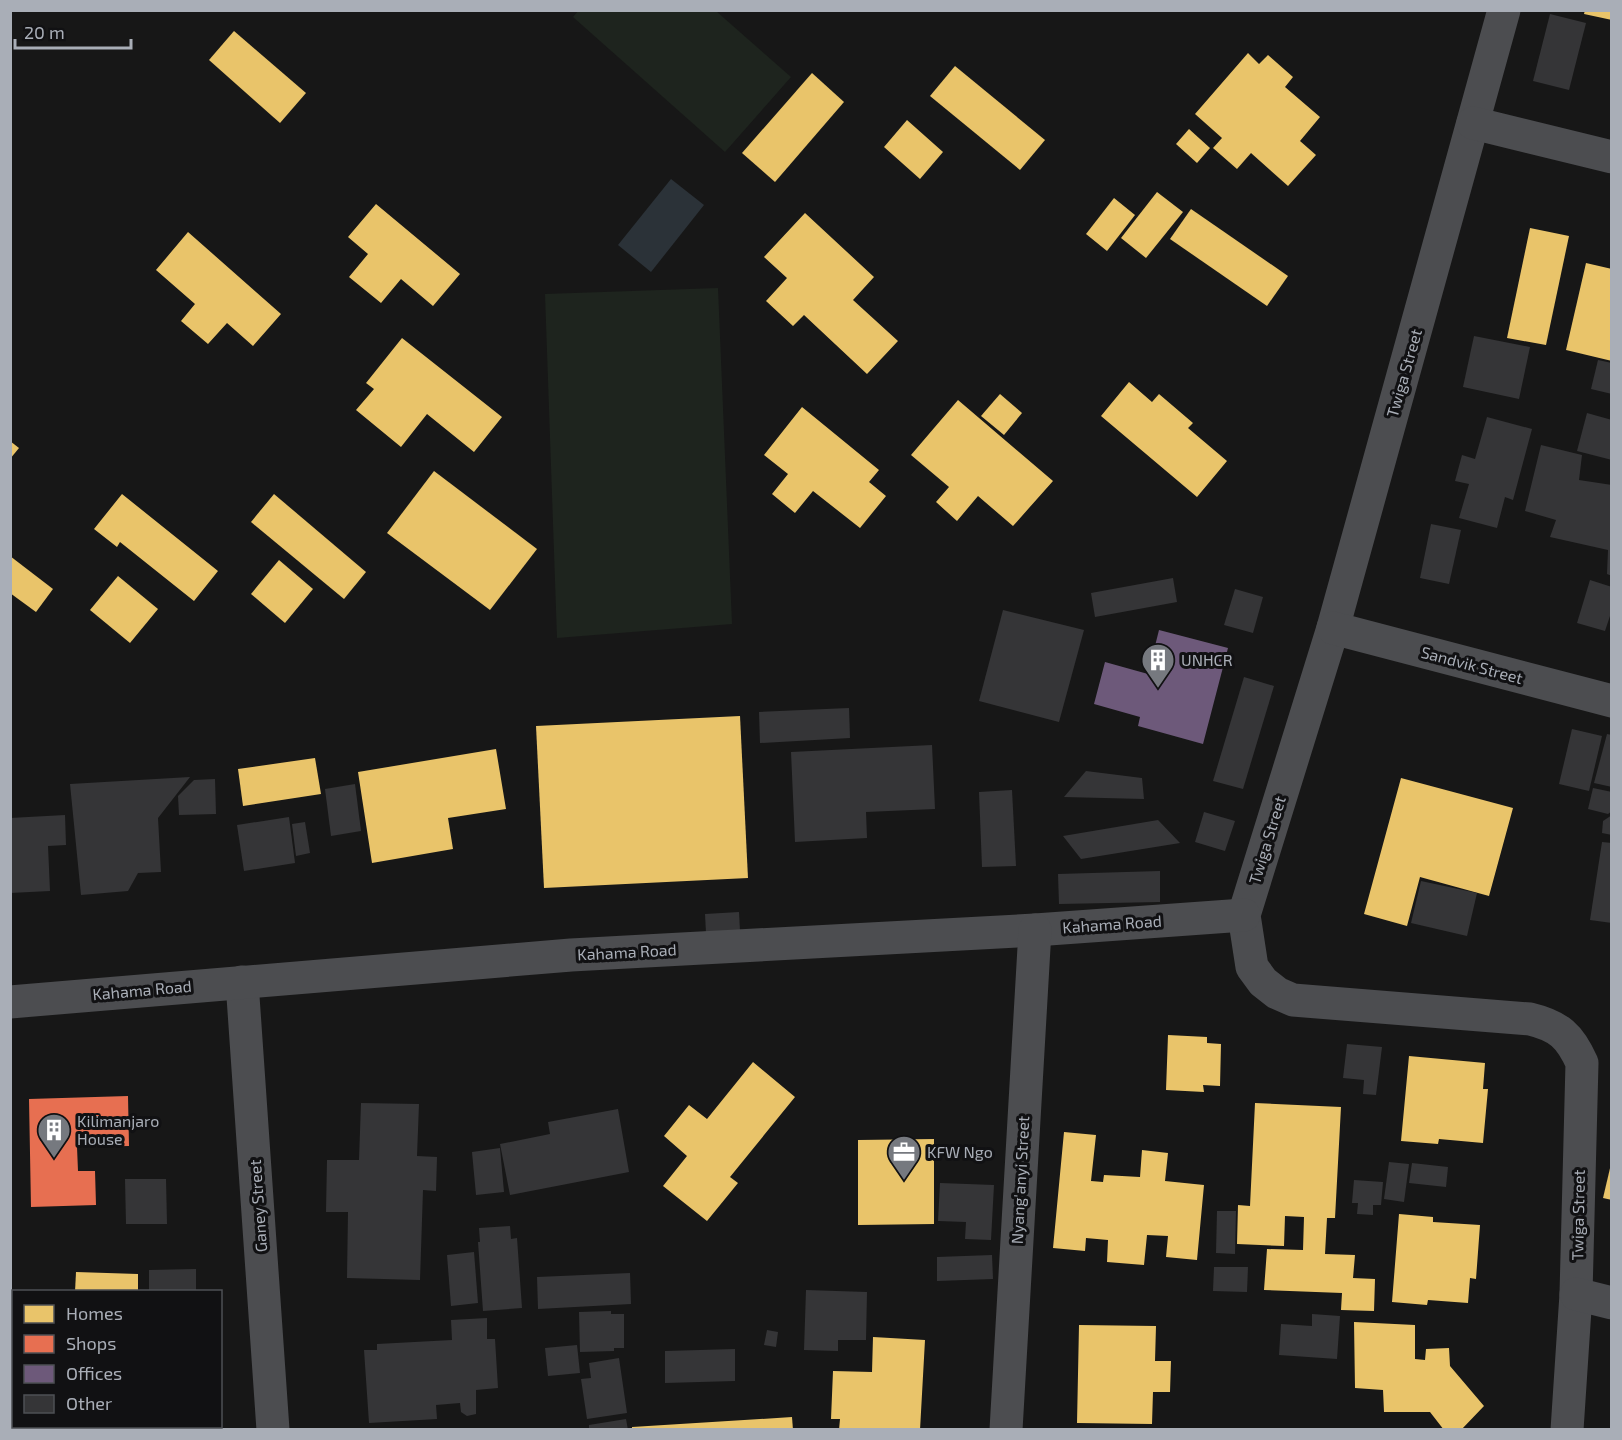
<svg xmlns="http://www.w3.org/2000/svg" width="1622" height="1440" font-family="'Exo 2',sans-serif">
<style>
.green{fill:#1e241e}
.water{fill:#2b3238}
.homes{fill:#e9c46a}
.shops{fill:#e76f51}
.offices{fill:#6d597a}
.building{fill:#353537}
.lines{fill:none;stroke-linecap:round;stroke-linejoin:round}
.minor{stroke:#4c4d50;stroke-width:33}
.labels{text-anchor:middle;stroke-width:6;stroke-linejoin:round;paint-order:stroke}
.street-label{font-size:16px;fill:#a9aeb7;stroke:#111113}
.poi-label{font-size:16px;fill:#a9aeb7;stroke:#111113;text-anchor:start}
</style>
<rect width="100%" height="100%" fill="#171717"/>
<!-- green -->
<g class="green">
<path d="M579,10L716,11L791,77L725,152L573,17Z"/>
<path d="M718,288L732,624L557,638L545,294Z"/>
</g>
<!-- water -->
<path class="water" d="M671,179L704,205L651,272L618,245Z"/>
<!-- homes -->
<g class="homes">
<path d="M1585,10H1612V20L1584,14Z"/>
<path d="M234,31L306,93L280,123L209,60Z"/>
<path d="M1248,53L1259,64L1268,55L1293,77L1285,87L1320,117L1300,141L1316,155L1288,186L1251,153L1237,169L1213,148L1222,138L1195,114Z"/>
<path d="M955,66L1045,140L1020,170L930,96Z"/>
<path d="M812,73L844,102L775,182L742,153Z"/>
<path d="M907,120L943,152L920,179L884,147Z"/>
<path d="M1189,129L1210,148L1197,163L1176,144Z"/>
<path d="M1157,192L1183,212L1146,258L1121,238Z"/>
<path d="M1114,198L1135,215L1107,251L1086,234Z"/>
<path d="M376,204L460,274L433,306L401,279L381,303L349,277L368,254L348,237Z"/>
<path d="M1191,209L1288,276L1267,306L1170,239Z"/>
<path d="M805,213L874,277L853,300L898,341L867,374L804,315L793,326L766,301L787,278L764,257Z"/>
<path d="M1530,228L1569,236L1546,345L1507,338Z"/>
<path d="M188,232L281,314L253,346L227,323L208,344L181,321L195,304L156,270Z"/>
<path d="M1586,263L1612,269V361L1566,350Z"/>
<path d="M402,338L502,417L474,452L427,414L401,447L356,410L374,389L366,383Z"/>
<path d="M1129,382L1152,402L1159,394L1193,423L1188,428L1227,461L1197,497L1101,416Z"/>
<path d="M1000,394L1022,413L1004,435L981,416Z"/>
<path d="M958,400L1053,481L1013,526L978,496L957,521L936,502L949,487L911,455Z"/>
<path d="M802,407L879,470L869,482L886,496L860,528L813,491L795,513L772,494L788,474L764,455Z"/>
<path d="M10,441L19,448L10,459Z"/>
<path d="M434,471L537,549L490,610L387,533Z"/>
<path d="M122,494L218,571L194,601L120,542L117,547L94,529Z"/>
<path d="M274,494L366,572L344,599L251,522Z"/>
<path d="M10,556L53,589L36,612L10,593Z"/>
<path d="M279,560L313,589L285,623L251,594Z"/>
<path d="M118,576L158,609L130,643L90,610Z"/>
<path d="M740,716L748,878L544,888L536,726Z"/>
<path d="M496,749L506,809L448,818L453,849L372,863L358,772Z"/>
<path d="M315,758L321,794L243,806L238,769Z"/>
<path d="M1401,778L1513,808L1489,896L1420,877L1407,926L1364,914Z"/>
<path d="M1168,1035L1207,1037V1043L1221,1044L1220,1086L1203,1085L1204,1092L1166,1090Z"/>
<path d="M1409,1056L1485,1063L1483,1089H1488L1483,1143L1439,1139L1438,1144L1401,1141Z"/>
<path d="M753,1062L795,1097L730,1177L738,1183L707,1221L663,1186L687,1156L664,1136L689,1105L707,1119Z"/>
<path d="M1255,1103L1341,1107L1335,1218H1327L1325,1254L1355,1255L1353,1278L1375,1279L1374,1311L1341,1310L1342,1293L1264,1290L1267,1249L1303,1250L1304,1217L1285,1216L1284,1246L1237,1244L1238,1205L1250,1206Z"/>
<path d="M1064,1132L1096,1135L1091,1181L1103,1182L1104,1175L1140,1177L1142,1150L1168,1153L1165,1181L1204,1185L1197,1260L1166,1257L1168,1236L1147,1235L1144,1265L1107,1262L1108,1240L1086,1238L1085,1251L1053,1248Z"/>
<path d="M934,1139V1224L858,1225V1140Z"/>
<path d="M1611,1164H1612V1200L1603,1198Z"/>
<path d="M1399,1214L1433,1217V1222L1480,1225L1476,1279L1470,1278L1468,1303L1428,1300L1427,1305L1392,1302Z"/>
<path d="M76,1272L138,1274V1292H75Z"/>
<path d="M1354,1322L1415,1325V1359L1425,1360L1426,1349L1449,1348L1450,1366L1484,1406L1461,1430H1444L1430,1412H1384L1383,1390L1355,1388Z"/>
<path d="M1079,1325L1156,1326L1155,1361H1171L1170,1392H1153L1152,1424L1077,1423Z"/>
<path d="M873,1337L925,1340L920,1430H839L840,1419H831L833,1371L872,1372Z"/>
<path d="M792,1417L793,1430H632V1427Z"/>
<path d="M80,1426H100L112,1430H79Z"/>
</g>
<!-- shops -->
<path class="shops" d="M128,1096L129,1146L77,1147L78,1171H95L96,1205L31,1207L29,1099Z"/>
<!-- offices -->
<path class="offices" d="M1159,630L1228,648L1203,744L1138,726L1140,717L1094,704L1105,662L1148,674Z"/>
<!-- building -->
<g class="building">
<path d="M1550,14L1586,23L1569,90L1533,81Z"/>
<path d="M1474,336L1530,347L1519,399L1463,387Z"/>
<path d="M1598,360L1612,363V394L1591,389Z"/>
<path d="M1587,413L1612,420V460L1577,451Z"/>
<path d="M1487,417L1532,429L1513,500L1505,497L1497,528L1459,518L1469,484L1455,481L1462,455L1475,459Z"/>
<path d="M1541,445L1582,455L1579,480L1612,485V576L1607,574L1608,550L1550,537L1556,520L1525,511Z"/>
<path d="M1431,524L1461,530L1449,584L1420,578Z"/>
<path d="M1173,578L1177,602L1095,617L1091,593Z"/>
<path d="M1590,580L1612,587V610L1605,631L1577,623Z"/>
<path d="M1235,589L1263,597L1253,633L1224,625Z"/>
<path d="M1003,610L1084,630L1059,722L979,701Z"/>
<path d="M1244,677L1274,686L1243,789L1213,781Z"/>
<path d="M849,708L850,738L760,743L759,712Z"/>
<path d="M1572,729L1602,736L1589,791L1559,784Z"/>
<path d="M1607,734L1612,735V787L1594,783Z"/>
<path d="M932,745L935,809L866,812L867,838L795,842L791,752Z"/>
<path d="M1086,771L1142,778L1144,799L1064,797Z"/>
<path d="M190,777L158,818L161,872L138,873L128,891L81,895L70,784Z"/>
<path d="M215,779L216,814L179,815L178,796L194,780Z"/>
<path d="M355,784L361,831L331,836L325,789Z"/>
<path d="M1593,788L1612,792V811L1608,814L1588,809Z"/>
<path d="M1012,790L1016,866L982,867L979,792Z"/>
<path d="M1204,812L1235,821L1225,851L1195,842Z"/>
<path d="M65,815L66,845L48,846L50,891L10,893V818Z"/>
<path d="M1612,815V835L1602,833L1603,821Z"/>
<path d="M289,817L295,863L244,871L237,825Z"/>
<path d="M1158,820L1180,843L1081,859L1063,836Z"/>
<path d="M305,822L310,853L296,856L292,824Z"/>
<path d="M1602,842L1612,843V923L1590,920Z"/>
<path d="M1160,871V902L1059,904L1058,874Z"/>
<path d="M1421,881L1477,893L1467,936L1411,923Z"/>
<path d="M739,912L740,931L706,933L705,914Z"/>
<path d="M1347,1044L1382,1047L1376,1095L1363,1094L1364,1080L1343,1078Z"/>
<path d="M361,1103L419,1104L417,1156L437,1157L436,1191L423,1190L420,1280L347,1278L348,1212H326L327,1160H359Z"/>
<path d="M618,1109L629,1172L510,1195L500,1144L550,1134L548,1122Z"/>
<path d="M500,1148L504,1192L476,1195L472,1152Z"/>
<path d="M1389,1162L1409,1164L1404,1202L1384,1199Z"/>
<path d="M1412,1163L1448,1167L1446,1187L1409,1183Z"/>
<path d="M125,1179H166L167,1224H126Z"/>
<path d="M1354,1180L1383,1182L1381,1205H1373V1215L1357,1214L1358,1203H1352Z"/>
<path d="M940,1183L994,1185L991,1240L965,1239L966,1222L938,1221Z"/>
<path d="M1217,1211H1236L1235,1254L1216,1253Z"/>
<path d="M510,1226L511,1239L517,1238L522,1308L483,1311L478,1242H480L479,1228Z"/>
<path d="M474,1252L478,1303L451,1306L447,1255Z"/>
<path d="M992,1255L993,1279L937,1281V1257Z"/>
<path d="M1214,1267H1248L1247,1292L1213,1291Z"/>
<path d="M196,1269V1292H149V1270Z"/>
<path d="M630,1273L631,1304L538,1309L537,1277Z"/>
<path d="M806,1290L867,1292L866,1340H838V1351L804,1350Z"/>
<path d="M611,1311V1314H624V1348H614V1351L580,1352L579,1312Z"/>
<path d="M1312,1314L1340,1316L1337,1359L1279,1355L1281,1324L1312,1326Z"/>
<path d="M487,1318V1339H495L498,1388L476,1390V1414L467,1416L461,1412L460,1403L436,1405L437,1419L369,1423L364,1350H377V1344L452,1340L451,1320Z"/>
<path d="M767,1330L778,1332L776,1347L764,1345Z"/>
<path d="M577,1345L580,1373L548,1376L545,1348Z"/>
<path d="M735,1349V1381L665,1383V1351Z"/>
<path d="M619,1358L627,1413L587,1419L581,1379L591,1378L589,1363Z"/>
<path d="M626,1419L628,1430H589V1425Z"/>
<path d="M158,1426H197L198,1430H159Z"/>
</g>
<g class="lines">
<!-- minor -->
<g class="minor">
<path d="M1504,10L1333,628L1244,915L1252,967L1263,982L1277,993L1293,1000L1530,1019C1559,1026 1570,1036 1582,1063L1576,1294L1567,1430"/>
<path d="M1473,123L1612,157"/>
<path d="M1333,628L1612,701"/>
<path d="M242,982L273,1430"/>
<path d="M10,1002L571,955L1035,930L1244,915"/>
<path d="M1576,1294L1612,1303"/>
<path d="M1006,1430L1035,930"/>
</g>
</g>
<!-- icons -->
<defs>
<g id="building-pin" transform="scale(1.725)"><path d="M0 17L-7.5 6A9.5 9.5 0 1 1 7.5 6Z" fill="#76797f" stroke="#111113"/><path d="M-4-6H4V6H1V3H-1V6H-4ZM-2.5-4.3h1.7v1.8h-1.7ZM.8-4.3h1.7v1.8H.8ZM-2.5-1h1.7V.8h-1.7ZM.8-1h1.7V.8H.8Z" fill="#fff"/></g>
<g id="office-pin" transform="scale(1.725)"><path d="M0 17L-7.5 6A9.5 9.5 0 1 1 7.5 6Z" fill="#76797f" stroke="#111113"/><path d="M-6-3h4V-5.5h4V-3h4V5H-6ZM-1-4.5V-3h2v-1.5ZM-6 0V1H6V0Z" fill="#fff"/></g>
</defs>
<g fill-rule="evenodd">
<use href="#building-pin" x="1158" y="660"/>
<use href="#building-pin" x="54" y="1130"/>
<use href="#office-pin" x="904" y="1152"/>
</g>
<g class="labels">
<!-- street labels -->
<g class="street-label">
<text transform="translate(1404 373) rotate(-74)" y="6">Twiga Street</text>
<text transform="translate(1472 665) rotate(15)" y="6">Sandvik Street</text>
<text transform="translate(1267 840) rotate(-73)" y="6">Twiga Street</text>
<text transform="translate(1112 924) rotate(-4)" y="6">Kahama Road</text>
<text transform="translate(627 952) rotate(-3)" y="6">Kahama Road</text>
<text transform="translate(142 990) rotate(-5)" y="6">Kahama Road</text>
<text transform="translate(1020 1180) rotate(-87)" y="6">Nyang'anyi Street</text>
<text transform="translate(258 1206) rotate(-94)" y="6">Ganey Street</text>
<text transform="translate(1578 1215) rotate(-89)" y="6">Twiga Street</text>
</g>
<!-- poi labels -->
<g class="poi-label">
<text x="1181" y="666">UNHCR</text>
<text x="77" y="1127">Kilimanjaro<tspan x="77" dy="18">House</tspan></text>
<text x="927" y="1158">KFW Ngo</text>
</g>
</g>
<!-- border -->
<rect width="1622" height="1440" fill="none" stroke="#a9aeb7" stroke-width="24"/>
<!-- legend -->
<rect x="12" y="1290" width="210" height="138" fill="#111113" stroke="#4e5055" stroke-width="1.5"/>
<rect x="24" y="1305" width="30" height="18" fill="#e9c46a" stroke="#4e5055" stroke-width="1.5"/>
<text x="66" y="1320" font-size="18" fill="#a9aeb7">Homes</text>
<rect x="24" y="1335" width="30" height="18" fill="#e76f51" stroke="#4e5055" stroke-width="1.5"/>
<text x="66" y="1350" font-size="18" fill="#a9aeb7">Shops</text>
<rect x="24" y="1365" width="30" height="18" fill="#6d597a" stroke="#4e5055" stroke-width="1.5"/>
<text x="66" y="1380" font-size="18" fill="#a9aeb7">Offices</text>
<rect x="24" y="1395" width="30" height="18" fill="#353537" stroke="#4e5055" stroke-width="1.5"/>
<text x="66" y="1410" font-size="18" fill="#a9aeb7">Other</text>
<!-- scale -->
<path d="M15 39v9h116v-9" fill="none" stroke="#a9aeb7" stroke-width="3"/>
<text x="24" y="39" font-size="18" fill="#a9aeb7" stroke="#111113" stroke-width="4.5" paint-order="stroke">20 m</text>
</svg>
